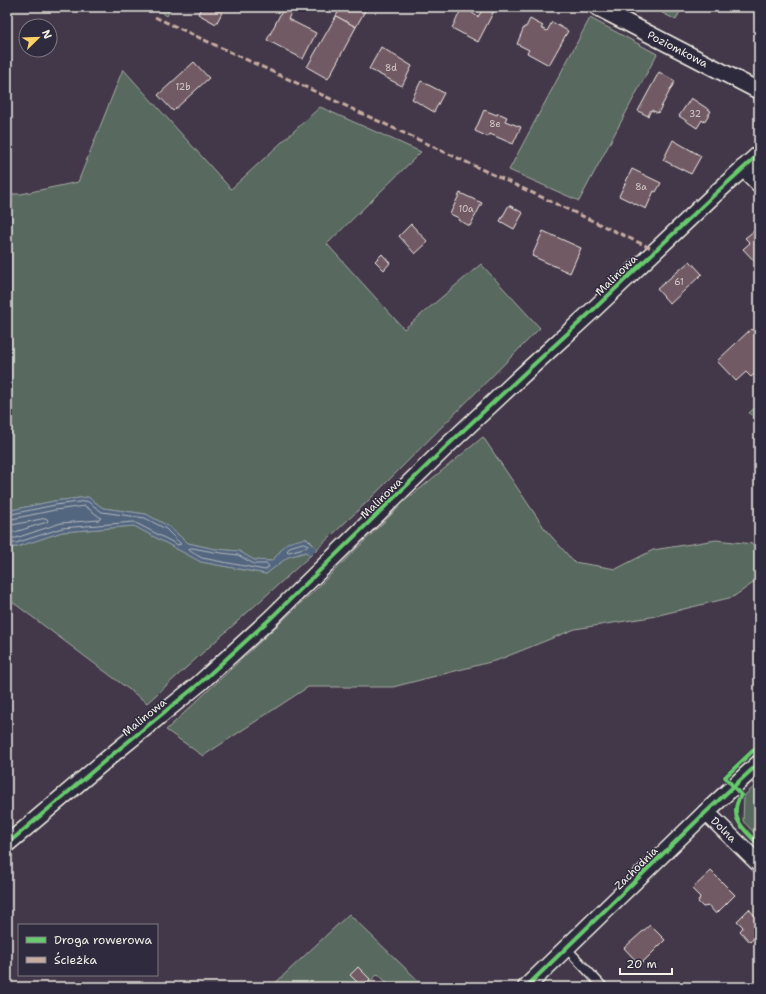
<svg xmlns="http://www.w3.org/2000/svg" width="766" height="994" font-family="'Shantell Sans',sans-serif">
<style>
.green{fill:#596961;stroke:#a6ada4}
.water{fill:#53667f;stroke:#939ea9}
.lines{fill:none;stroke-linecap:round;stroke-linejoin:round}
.shore{stroke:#b4b9be;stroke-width:1}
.building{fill:#725a65;stroke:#f4f1e8}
.lane-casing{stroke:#f4f1e8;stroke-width:11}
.street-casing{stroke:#f4f1e8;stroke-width:19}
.lane{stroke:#2f2a3d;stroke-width:8}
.street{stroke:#2f2a3d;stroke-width:16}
.quiet{stroke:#c7aca2;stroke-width:3;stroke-dasharray:6 3;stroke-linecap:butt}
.cycleway-casing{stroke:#2f2a3d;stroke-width:6}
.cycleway{stroke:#67ca6e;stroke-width:4}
.labels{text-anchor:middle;stroke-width:3;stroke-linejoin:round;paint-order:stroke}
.number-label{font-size:9px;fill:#d4cbc7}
.street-label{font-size:11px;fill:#f4f1e8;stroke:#2f2a3d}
</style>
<rect width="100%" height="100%" fill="#433849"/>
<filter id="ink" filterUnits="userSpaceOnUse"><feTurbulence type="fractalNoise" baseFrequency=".025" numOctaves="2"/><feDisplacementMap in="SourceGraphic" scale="8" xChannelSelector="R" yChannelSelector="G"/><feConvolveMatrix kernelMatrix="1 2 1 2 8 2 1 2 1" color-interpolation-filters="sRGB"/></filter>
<g filter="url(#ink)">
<!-- green -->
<g class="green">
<path d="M154,7H172L167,16Z"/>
<path d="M651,7H682L676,20Z"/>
<path d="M590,18L657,54L579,201L509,170Z"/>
<path d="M123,69L231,189L320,107L421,152L327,244L404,329L481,264L540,328L366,503L317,549L310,541L287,543L272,561L254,560L239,551L215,549L188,543L168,526L146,514L103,508L88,497L54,501L7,511V194H21L78,182Z"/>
<path d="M759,404V423L749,413Z"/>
<path d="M483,437L545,529L574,562L616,569L653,550L716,540L753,544L759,556V579L733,597L651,617L575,629L498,660L393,687H308L203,756L166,730L312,593L406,500Z"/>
<path d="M134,526L201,562L266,574L288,557L306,552L310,556L147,703L7,598V547H17L62,532Z"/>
<path d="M759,782V838L743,821L744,796Z"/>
<path d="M349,914L425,987H391L378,974L364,987H271Z"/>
</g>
<!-- water -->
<path class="water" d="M88,497L103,508L146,514L168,526L188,543L215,549L239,551L254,560L272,561L287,543L306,538L317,549L310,556L306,552L288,557L266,574L201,562L134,526L62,532L17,547H7V511L54,501Z"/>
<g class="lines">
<!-- shore -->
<g class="shore">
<path d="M7,515L55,505L87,501L102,512L145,518L166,529L181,544L178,545L134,522L62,528L16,543H7"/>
<path d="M7,520L55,510L85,506L101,518L99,520L61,523L16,538H7"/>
<path d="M7,526L46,518L48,520L47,522L15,532H7"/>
<path d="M304,543L308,545L307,547L289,552L287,551L290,547Z"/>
<path d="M192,548L214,552L238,555L254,564H267L269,567L265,570L202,558L190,551L189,549Z"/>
</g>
</g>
<!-- building -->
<g class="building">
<path d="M198,7H225L216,24L198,14L201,8Z"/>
<path d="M284,7H294L288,19L316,33L303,59L267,40Z"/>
<path d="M341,7H367L356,27L336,16Z"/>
<path d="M484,7H496L478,42L452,28L462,8L467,9L478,17Z"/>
<path d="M336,16L356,27L328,79L307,67Z"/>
<path d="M530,19L543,26L541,28L547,31L552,22L568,31L549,65L527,53L529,50L517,44L524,27H526Z"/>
<path d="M381,47L412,66L402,86L369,69Z"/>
<path d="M194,62L209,78L173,111L158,95Z"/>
<path d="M659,72L675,81L658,113L651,110L648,116L638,111Z"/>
<path d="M421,81L444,93L434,112L412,99Z"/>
<path d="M691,98L711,111L704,122L702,120L697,128L679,116Z"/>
<path d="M484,110L497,115L498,113L507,117L505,121L521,127L513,144L490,134L488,137L475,131Z"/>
<path d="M673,140L701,156L691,174L663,160Z"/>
<path d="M632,169L661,183L656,192L654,191L646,209L619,196Z"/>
<path d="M460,193L482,203L470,226L458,220L459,218L450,214Z"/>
<path d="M509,205L523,213L514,229L500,221Z"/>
<path d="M411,224L428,242L415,254L399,236Z"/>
<path d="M759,227V266L743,249L750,243L745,238Z"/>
<path d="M543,231L581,248L570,273L532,256Z"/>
<path d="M382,254L390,263L384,270L375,261Z"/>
<path d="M690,261L702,274L670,304L657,289Z"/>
<path d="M751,329L759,337V370L751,377L746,372L736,381L717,361Z"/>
<path d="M711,871L735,895L716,914L709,906L703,907L698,902L700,897L692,889Z"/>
<path d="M749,909L755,916L759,913V941L755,937L750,942L740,931L743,927L737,921Z"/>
<path d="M650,925L665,940L640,965L624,948Z"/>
<path d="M358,967L370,979L362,987L350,975Z"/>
</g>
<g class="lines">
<!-- lane casing -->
<g class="lane-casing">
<path id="lane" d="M567,949L603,987"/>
</g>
<!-- street casing -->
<g class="street-casing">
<g id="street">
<path id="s1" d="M597,7L759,91"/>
<path d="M743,168L759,184"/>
<path id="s2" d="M706,812L759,864"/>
<path d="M7,844L113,754L200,683L270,619L449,444L530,368L592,311L714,195L759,154"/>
<path d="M526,987L706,812L759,763"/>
</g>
</g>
<!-- lane -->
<use href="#lane" class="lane"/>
<!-- street -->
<use href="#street" class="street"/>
<!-- quiet -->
<path class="quiet" d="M155,17L655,250"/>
<!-- cycleway casing -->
<g class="cycleway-casing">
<g id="cycleway">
<path d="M759,745L725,777L741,795C727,818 744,829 759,845"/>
<path d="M7,844L113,754L200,683L270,619L449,444L530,368L592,311L714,195L759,154"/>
<path d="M526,987L706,812L759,763"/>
</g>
</g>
<!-- cycleway -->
<use href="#cycleway" class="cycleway"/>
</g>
</g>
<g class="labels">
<!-- number labels -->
<g class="number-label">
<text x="391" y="71">8d</text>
<text x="183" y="90">12b</text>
<text x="695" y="117">32</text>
<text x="495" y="127">8e</text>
<text x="641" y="190">8a</text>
<text x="466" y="212">10a</text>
<text x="679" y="285">61</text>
</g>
<!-- street labels -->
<g class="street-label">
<text dy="4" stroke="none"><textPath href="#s1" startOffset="91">Poziomkowa</textPath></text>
<text transform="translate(616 275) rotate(-44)" y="4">Malinowa</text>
<text transform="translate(381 498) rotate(-44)" y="4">Malinowa</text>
<text transform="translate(144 717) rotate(-39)" y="4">Malinowa</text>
<text dy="4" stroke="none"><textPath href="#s2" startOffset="25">Dolna</textPath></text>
<text transform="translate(636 868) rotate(-45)" y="4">Zachodnia</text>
</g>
</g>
<!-- margin -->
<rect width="766" height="994" fill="none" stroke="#2f2a3d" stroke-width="24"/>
<rect x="12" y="12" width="742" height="970" fill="none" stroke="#f4f1e8" stroke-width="1.5" filter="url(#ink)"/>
<!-- legend -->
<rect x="18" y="924" width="140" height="52" fill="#2f2a3d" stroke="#7e7a81"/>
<rect x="26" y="937" width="20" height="6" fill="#67ca6e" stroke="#7e7a81"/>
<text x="54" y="944" font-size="12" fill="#f4f1e8">Droga rowerowa</text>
<rect x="26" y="957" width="20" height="6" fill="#c7aca2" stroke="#7e7a81"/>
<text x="54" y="964" font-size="12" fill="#f4f1e8">Ścieżka</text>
<!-- north arrow -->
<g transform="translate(38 38) rotate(67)"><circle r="19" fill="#2f2a3d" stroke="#7e7a81"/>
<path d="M0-3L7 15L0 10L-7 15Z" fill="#ffd166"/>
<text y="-6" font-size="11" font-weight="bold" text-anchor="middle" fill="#f4f1e8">N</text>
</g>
<!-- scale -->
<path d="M620 968v6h52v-6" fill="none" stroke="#f4f1e8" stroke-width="2"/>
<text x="626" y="968" font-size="12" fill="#f4f1e8" stroke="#2f2a3d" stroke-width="3" paint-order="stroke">20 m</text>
</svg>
